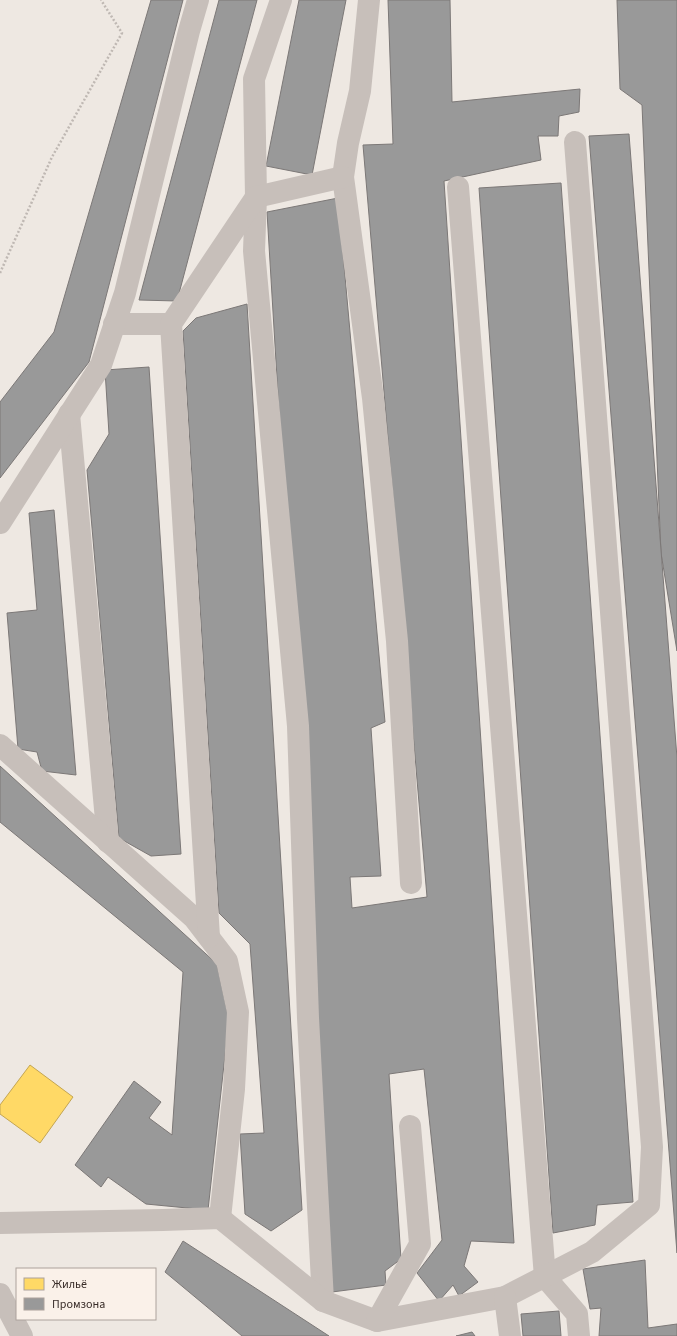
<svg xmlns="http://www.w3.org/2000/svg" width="677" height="1336" font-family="'Source Sans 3',sans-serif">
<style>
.homes{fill:#ffd966;stroke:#c3a553}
.industry{fill:#999;stroke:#7c7877}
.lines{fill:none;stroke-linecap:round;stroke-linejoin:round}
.path{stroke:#bfb8b3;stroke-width:2.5;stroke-dasharray:2 2;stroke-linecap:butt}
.minor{stroke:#c7bfba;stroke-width:22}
</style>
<rect width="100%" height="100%" fill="#eee8e2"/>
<!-- homes -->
<path class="homes" d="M30,1065L73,1097L40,1143L0,1114V1105Z"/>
<!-- industry -->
<g class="industry">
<path d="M151,0H183L89,362L0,478V402L54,332Z"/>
<path d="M219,0H257L177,301L139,300Z"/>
<path d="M299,0H346L312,175L266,166Z"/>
<path d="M388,0H450L452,102L580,89L579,112L559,116L558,136H538L541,160L444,181L514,1243L471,1241L464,1266L478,1282L459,1296L453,1285L439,1301L417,1273L442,1240L424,1069L389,1074L401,1259L385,1271L386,1285L332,1292L267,212L338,198L385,722L371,728L381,876L350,877L352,908L427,897L363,145L393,144Z"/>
<path d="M617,0H677V651L661,553L642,105L620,89Z"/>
<path d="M629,134L677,758V1253L589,136Z"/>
<path d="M561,183L633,1202L597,1205L595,1225L553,1233L479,188Z"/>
<path d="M247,304L302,1210L271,1231L245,1214L240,1134L264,1133L250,944L219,913L183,331L196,318Z"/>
<path d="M149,367L181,854L151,856L119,838L87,470L109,434L105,370Z"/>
<path d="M54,510L76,775L42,771L37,752L18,749L7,613L37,610L29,513Z"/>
<path d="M0,766L217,964L229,1019L208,1210L146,1204L108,1177L101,1187L75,1165L134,1081L161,1102L149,1118L172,1135L183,972L0,822Z"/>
<path d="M183,1241L329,1336H242L165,1272Z"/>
<path d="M645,1260L648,1328L677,1324V1336H599L601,1308L590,1309L583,1269Z"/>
<path d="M559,1311L561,1336H523L521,1314Z"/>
<path d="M472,1332L475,1336H456Z"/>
</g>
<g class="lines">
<!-- path -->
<path class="path" d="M0,273L52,157L122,33L101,0"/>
<!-- minor -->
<g class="minor">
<path d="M281,0L254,79L256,197L254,251L298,726L308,1018L323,1301"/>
<path d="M369,0L360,91L348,143L343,177L373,398L397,641L411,883"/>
<path d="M458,187L545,1277L577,1314L579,1336"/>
<path d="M114,324H171"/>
<path d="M69,414L108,842"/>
<path d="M0,523L101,365L125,293L189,31L198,0"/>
<path d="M0,745L194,918L227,961L238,1012L234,1089L220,1218"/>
<path d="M209,937L171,324L256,197L343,177"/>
<path d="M0,1223L163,1220L220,1218L323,1301L377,1321L505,1297L592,1252L649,1205L652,1147L575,142"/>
<path d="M0,1294L22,1336"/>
<path d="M505,1297L510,1336"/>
<path d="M377,1321L420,1244L410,1126"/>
</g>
</g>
<!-- legend -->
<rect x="16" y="1268" width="140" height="52" fill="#faf1e9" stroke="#aca29c"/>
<rect x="24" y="1278" width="20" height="12" fill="#ffd966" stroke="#aca29c"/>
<text x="52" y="1288" font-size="12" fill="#382c28">Жильё</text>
<rect x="24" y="1298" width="20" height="12" fill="#999999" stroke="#aca29c"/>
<text x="52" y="1308" font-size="12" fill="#382c28">Промзона</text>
</svg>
